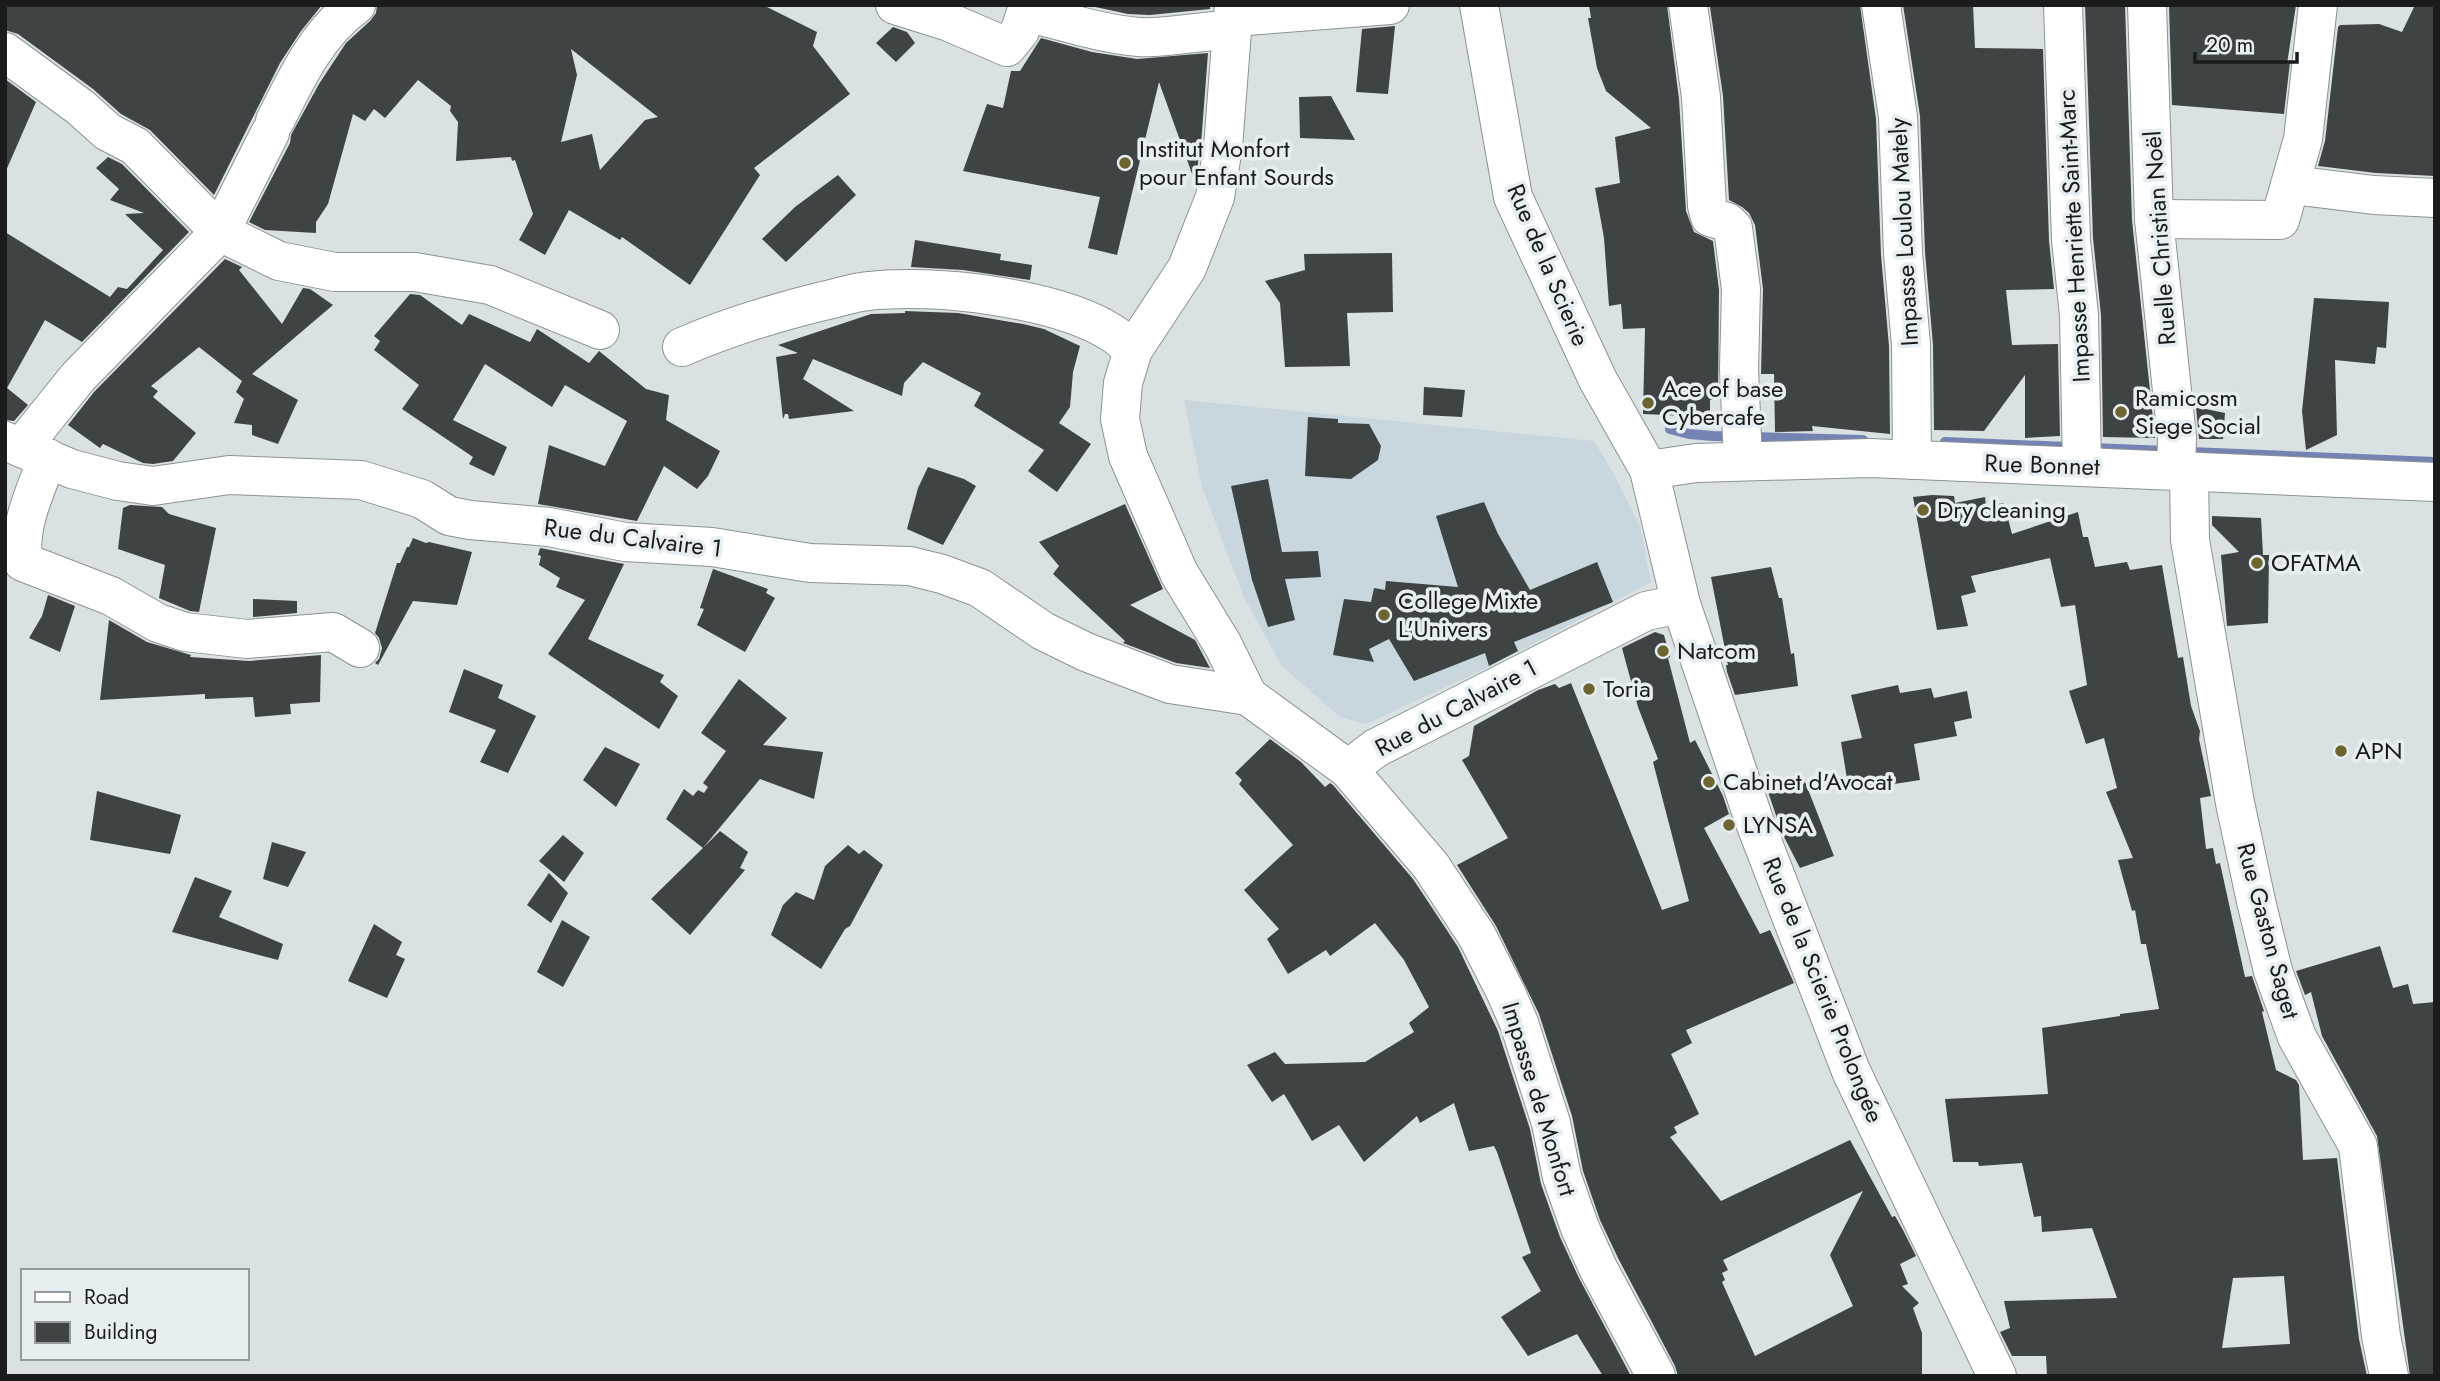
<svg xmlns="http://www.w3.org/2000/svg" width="2440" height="1381" font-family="Jost,sans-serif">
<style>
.built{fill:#c7d7dd}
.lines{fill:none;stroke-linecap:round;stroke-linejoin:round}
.stream{stroke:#7583b2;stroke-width:10}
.building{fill:#3e4444;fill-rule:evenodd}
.minor-casing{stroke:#8c9295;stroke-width:40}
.minor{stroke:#fff;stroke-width:38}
.poi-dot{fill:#6c6532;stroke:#e7eef1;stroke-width:2.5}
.labels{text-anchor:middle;stroke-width:7;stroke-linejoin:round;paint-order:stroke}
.poi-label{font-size:24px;fill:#191b1c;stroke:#e7eef1;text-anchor:start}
.street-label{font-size:24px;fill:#191b1c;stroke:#e7eef1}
</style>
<rect width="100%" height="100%" fill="#dae1e3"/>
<!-- built -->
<path class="built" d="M1184,400L1594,441L1614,474L1640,527L1651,582L1489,667L1366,724L1340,717L1281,665L1243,595L1202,487Z"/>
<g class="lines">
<!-- stream -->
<g class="stream">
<path d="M1670,429L1689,434L1713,436L1863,440"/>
<path d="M1945,442L2435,462"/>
</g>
</g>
<!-- building -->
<g class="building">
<path d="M5,5H322L301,31L280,63L214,195L150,130L121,114L93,89L18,34L5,30Z"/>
<path d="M377,5H763L817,32L813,46L850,94L754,168L760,175L690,285L622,237L620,240L569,210L545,255L519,240L533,214L515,160L512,161L511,157L456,161L458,122L450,111L451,106L418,80L385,118L374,109L365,121L353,114L328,204L316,222V233L265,230L249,222L290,143L291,135L319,84L346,43L370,21L376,13ZM571,49L658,117L645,120L600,170L592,134L561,142L577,75Z"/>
<path d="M1086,5H1210V9L1150,15L1128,14Z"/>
<path d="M1589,5H1667L1679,99L1686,211L1694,232L1713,241L1719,290L1718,400H1710V417L1643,414L1645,328L1623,329L1621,304L1609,306L1604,238L1595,188L1620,183L1615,137L1651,128L1606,91L1597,68L1588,18H1591Z"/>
<path d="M1727,5H1860L1876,119L1881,255L1889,346L1890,434L1812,426L1813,431L1775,432L1774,374H1761L1763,289L1755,225L1749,213L1742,207L1729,200L1723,96L1710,7Z"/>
<path d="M1903,5H1973L1975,48L2043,49L2049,241L2054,289L2006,290L2012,345L2058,344L2060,436L2025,438V375L1984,431L1934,430L1933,345L1925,252L1920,116Z"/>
<path d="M2085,5H2125L2132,220L2155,438L2103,437L2101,315L2093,238Z"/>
<path d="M2169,5H2296L2287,64L2290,62L2284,114L2172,105Z"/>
<path d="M2415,5H2435V176L2376,173L2318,166L2325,141L2338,27L2340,25L2379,24L2402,32Z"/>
<path d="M1395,26L1388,94L1356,92L1362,29Z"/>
<path d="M893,27L907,32L915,43L896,62L876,43Z"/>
<path d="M1041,38L1092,52L1137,59L1208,53L1201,144L1195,182L1159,82L1117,255L1088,248L1100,197L963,171L987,104L1003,108L1011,71H1020Z"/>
<path d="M5,79L36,102L5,173Z"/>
<path d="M1331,96L1355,140L1300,138L1299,97Z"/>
<path d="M108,157L122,164L189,232L82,342L45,320L7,388L28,405L14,421L5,420V232L110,297L118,287L127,289L163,250L125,214L144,213L110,200L119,189L96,168Z"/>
<path d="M838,175L856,195L786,262L762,239L795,207Z"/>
<path d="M915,240L1001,254L1000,260L1032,265L1030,280L963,270L911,267Z"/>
<path d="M1392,253L1393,312L1347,313L1350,366L1285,367L1280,303L1265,281L1305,270L1304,254Z"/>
<path d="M225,259L242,267L239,270L282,324L303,288L310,289L333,305L252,374L298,400L278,444L252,435V425L234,423L244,399L236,392L242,381L199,347L151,386L158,391L153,397L196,433L173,461L153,464L143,463L103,444L100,448L68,425L94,392Z"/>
<path d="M410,294L420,295L462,325L469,314L530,342L537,329L589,363L599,351L646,389L669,395L666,420L720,451L708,476L697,489L664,466L637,521L538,504L549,445L605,466L627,421L565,385L552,407L485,364L453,420L507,447L494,476L469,464L473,457L402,409L419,385L374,350L380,341L374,336Z"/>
<path d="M2314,298L2389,302L2386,348L2377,347L2375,364L2335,360L2337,435L2306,450L2302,411Z"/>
<path d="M905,311L958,313L1023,324L1044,329L1080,346L1073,372L1070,407L1059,423L1091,444L1057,492L1028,471L1044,450L974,406L981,393L923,362L904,383L902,396L813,359L803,379L854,411L789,419L788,414H785L783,419L776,357L798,353L778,345L871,314L905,313Z"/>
<path d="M1424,387L1465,390L1462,417L1423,415Z"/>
<path d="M2196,407L2225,413L2223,439H2199Z"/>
<path d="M1308,417L1338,419V423L1369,424L1381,446L1378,460L1351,479L1305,476Z"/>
<path d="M928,467L964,479L976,486L943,545L907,529L918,488Z"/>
<path d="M1268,479L1282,552L1318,551L1321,577L1285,579L1295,620L1268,627L1252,580L1231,486Z"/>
<path d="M1932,495L1954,496L1955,503L1985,497L1986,506L2004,503L2012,534L2078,512L2083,537H2088L2095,567L2127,562L2130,570L2162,565L2178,658L2183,657L2191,706L2200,731L2199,739L2211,796L2200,798L2206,849L2213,848L2216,864L2220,863L2245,977L2252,976L2264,1011L2262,1012L2276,1070L2296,1080L2299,1085L2303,1160L2337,1158L2359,1339L2367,1376H2047L2046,1356H2012L2000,1332L2010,1328L2004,1301L2117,1298L2092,1228L2042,1232L2041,1216L2034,1217L2022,1163L1979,1166L1978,1162H1953L1945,1099L2048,1094L2042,1028L2120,1016V1014L2159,1009L2146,944H2141L2135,910L2132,911L2118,860L2133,858L2106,792L2117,788L2104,738L2086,744L2069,691L2087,685L2075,605L2061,607L2050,558L1971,576L1976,592L1961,596L1968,626L1937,630L1913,497ZM2284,1276L2290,1344L2222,1348L2233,1278Z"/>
<path d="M1484,502L1498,534L1530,590L1597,562L1613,602L1514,642L1518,651L1489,666L1485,653L1414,681L1389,639L1369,649L1374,662L1333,655L1344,599L1371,602L1374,588L1385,590L1386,581L1458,587L1436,516Z"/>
<path d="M1125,504L1163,589L1130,605L1195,640L1210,668L1176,663L1123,643L1125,641L1053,574L1059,566L1039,542Z"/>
<path d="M130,505L162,507L169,514L216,528L199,612L190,611L159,598L165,565L118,549L123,508Z"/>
<path d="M2212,516L2261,518L2263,555H2269L2268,623L2227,626L2221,555L2239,552L2212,525Z"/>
<path d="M413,538L426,543L429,542L472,552L457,605L413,601L378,665L375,663L379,659L382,648L379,638L375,633L397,563H400L407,547H409Z"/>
<path d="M540,548L624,564L588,639L664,675L660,682L678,696L659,729L548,654L585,600L556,587L560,578L539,565L541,556L538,555Z"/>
<path d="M1771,567L1779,598H1782L1791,654L1794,653L1798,686L1735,695L1727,672L1726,665H1728L1711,577Z"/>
<path d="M713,569L768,589L766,593L775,598L745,652L697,625L704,609L700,608Z"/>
<path d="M48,595L75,606L60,652L29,638L42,616Z"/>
<path d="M253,599L297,601V613L253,617Z"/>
<path d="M109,620L147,642L191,655L190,657L249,661L321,655L320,702L290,704L291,714L255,717L253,697L205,699V694L100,700Z"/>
<path d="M1655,632L1664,635L1670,657L1668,658L1690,743L1695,740L1723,796L1729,814L1704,828L1760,934L1770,930L1794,983L1686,1030L1692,1043L1671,1054L1699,1114L1674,1127L1677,1133L1670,1137L1721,1201L1850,1140L1892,1217L1895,1216L1903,1230L1916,1256L1900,1264L1908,1284L1902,1286L1919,1303L1913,1308L1922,1333V1376H1678L1675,1366L1618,1258L1600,1220L1583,1171L1572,1116L1539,1014L1496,926L1457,865L1508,838L1462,760L1469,756L1474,726L1538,690L1555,684L1559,688L1571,683L1662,910L1689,901L1653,762L1658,759L1638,707L1622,648ZM1863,1191L1830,1255L1853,1306L1755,1356L1722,1282L1725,1280L1722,1273L1728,1270L1723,1260Z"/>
<path d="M464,669L503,685L498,698L536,716L508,773L480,762L496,730L449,712Z"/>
<path d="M739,679L787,718L763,745L823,752L814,799L760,779L703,848L720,831L748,852L740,868L745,870L690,935L651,899L703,848L666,819L684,789L693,796L698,790L704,793L708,787L703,783L726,751L701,733Z"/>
<path d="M1898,685L1900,693L1931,688L1934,698L1967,691L1972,718L1954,722L1957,736L1914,744L1920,780L1849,791L1841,742L1862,738L1851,695Z"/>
<path d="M1270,739L1301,762L1325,787L1330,783L1333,785L1413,879L1458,947L1498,1031L1530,1129L1541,1184L1560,1237L1579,1278L1631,1376H1603L1577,1334L1528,1356L1501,1317L1541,1291L1522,1257L1531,1253L1497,1152L1494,1146L1469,1151L1454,1103L1420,1123L1417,1116L1364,1162L1339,1125L1312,1141L1284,1094L1272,1102L1247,1065L1275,1052L1285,1064L1365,1062L1414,1032L1409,1023L1429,1007L1404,960L1375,923L1330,956L1326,950L1288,974L1267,939L1279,929L1244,890L1293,845L1239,784L1242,780L1235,773Z"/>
<path d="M605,747L640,764L616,807L583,780Z"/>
<path d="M1802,774L1834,856L1800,868L1782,833L1766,786Z"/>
<path d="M97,791L181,815L170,854L90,840Z"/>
<path d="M563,835L584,853L564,882L539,861Z"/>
<path d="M272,842L306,852L288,887L263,879Z"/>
<path d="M848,845L859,854L864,850L883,865L850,926L845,929L821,969L771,935L783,905L796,892L814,900L825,866Z"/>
<path d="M549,873L568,893L551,923L527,905Z"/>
<path d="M195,877L232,891L219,917L283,944L278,960L172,932Z"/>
<path d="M562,920L590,937L563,987L537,972Z"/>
<path d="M374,924L402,942L396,955L405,959L387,998L348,981Z"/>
<path d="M2380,946L2393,988L2408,984L2413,1004L2435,1002V1376H2410L2377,1136L2322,1036L2311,992L2305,995L2296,971Z"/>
</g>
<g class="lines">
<!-- minor casing -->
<g class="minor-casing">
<g id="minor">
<path d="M895,5L949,22L1007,47L1020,31L1026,12C1063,21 1101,34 1139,37C1167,39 1202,30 1232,30"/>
<path d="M1234,5L1223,147L1215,197L1187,268L1133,350L1123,383L1120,419L1128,456L1179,573L1223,645L1248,696L1348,769L1431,866L1477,936L1506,993L1519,1023L1551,1123L1562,1177L1580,1228L1598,1268L1656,1376"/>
<path d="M1479,5L1513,197L1598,380L1649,470L1681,604L1755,823L1851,1071L1997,1376"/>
<path d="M1688,5L1701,97L1707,206L1710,217L1727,222L1733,228L1741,289L1739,369L1743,461"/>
<path d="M1881,5L1898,117L1903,253L1911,345L1912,460"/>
<path d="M2063,5L2071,240L2079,315L2082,466"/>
<path d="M2147,5L2154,219L2177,438L2176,471"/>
<path d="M1234,17L1390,5"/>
<path d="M5,52L80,107L108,132L135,146L220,232L270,133"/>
<path d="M275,121C296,79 317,33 356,5"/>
<path d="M2292,185L2374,195L2435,198"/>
<path d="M2154,219L2280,220L2303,139L2318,5"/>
<path d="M682,347C728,327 774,313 823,301C838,298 854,292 869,291C934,283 1057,298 1112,333C1120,338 1126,344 1133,350"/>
<path d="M5,441L72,469L118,481L153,486L229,475L361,480L422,499L449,516L470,520L549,527L625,542L712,547L810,563L910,566L942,574L980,588L1043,631L1086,652L1170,684L1248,696"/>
<path d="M21,448L78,377L220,232L279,261L335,272H415L490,285L600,330"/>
<path d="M48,458C35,491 18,526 23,562L111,596L158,623L185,632L247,639L333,632L360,648"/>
<path d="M1649,470L1696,463L1870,458L2435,482"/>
<path d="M2189,472L2190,540L2235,803L2256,901L2273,971L2297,1037L2358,1146L2381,1336L2389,1376"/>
<path d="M1348,769L1376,748L1646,611L1681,604"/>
</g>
</g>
<!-- minor -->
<use href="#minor" class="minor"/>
</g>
<!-- markers -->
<g class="poi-dot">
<circle cx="1125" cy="163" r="7"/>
<circle cx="1648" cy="403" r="7"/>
<circle cx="2121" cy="412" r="7"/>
<circle cx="1923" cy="510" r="7"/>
<circle cx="2257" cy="563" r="7"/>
<circle cx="1384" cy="615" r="7"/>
<circle cx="1663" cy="651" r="7"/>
<circle cx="1589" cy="689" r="7"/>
<circle cx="2341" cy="751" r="7"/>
<circle cx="1709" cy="782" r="7"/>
<circle cx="1729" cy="825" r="7"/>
</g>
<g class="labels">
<!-- poi labels -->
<g class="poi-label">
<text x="1139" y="157">Institut Monfort<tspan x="1139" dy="28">pour Enfant Sourds</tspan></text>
<text x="1662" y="397">Ace of base<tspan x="1662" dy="28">Cybercafe</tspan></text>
<text x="2135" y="406">Ramicosm<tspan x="2135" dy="28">Siege Social</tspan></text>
<text x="1937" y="518">Dry cleaning</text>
<text x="2271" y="571">OFATMA</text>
<text x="1398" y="609">College Mixte<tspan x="1398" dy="28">L'Univers</tspan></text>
<text x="1677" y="659">Natcom</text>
<text x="1603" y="697">Toria</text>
<text x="2355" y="759">APN</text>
<text x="1723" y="790">Cabinet d'Avocat</text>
<text x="1743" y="833">LYNSA</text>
</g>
<!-- street labels -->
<g class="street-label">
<text transform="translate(1904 232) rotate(-93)" y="8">Impasse Loulou Mately</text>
<text transform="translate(2074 236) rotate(-93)" y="8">Impasse Henriette Saint-Marc</text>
<text transform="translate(2160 238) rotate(-94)" y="8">Ruelle Christian Noël</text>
<text transform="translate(1548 265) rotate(67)" y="8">Rue de la Scierie</text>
<text transform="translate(2042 465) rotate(2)" y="8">Rue Bonnet</text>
<text transform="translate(633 538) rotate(7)" y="8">Rue du Calvaire 1</text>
<text transform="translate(1456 708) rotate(-28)" y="8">Rue du Calvaire 1</text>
<text transform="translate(2268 931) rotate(75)" y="8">Rue Gaston Saget</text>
<text transform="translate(1823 990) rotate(68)" y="8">Rue de la Scierie Prolongée</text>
<text transform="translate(1539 1099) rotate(73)" y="8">Impasse de Monfort</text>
</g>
</g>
<!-- border -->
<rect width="2440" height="1381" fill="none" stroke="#191b1c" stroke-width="14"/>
<!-- legend -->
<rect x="21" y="1269" width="228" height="91" fill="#e7eef1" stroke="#959a9c" stroke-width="2"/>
<rect x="35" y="1292" width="35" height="10" fill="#ffffff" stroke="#959a9c" stroke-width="2"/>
<text x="84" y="1304" font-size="21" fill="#191b1c">Road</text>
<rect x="35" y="1322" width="35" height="21" fill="#3e4444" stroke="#959a9c" stroke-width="2"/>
<text x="84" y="1339" font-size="21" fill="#191b1c">Building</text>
<!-- scale -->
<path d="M2195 52v10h102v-10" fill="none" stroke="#191b1c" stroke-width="3.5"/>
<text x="2206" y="52" font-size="21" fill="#191b1c" stroke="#e7eef1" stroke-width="5" paint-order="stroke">20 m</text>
</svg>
